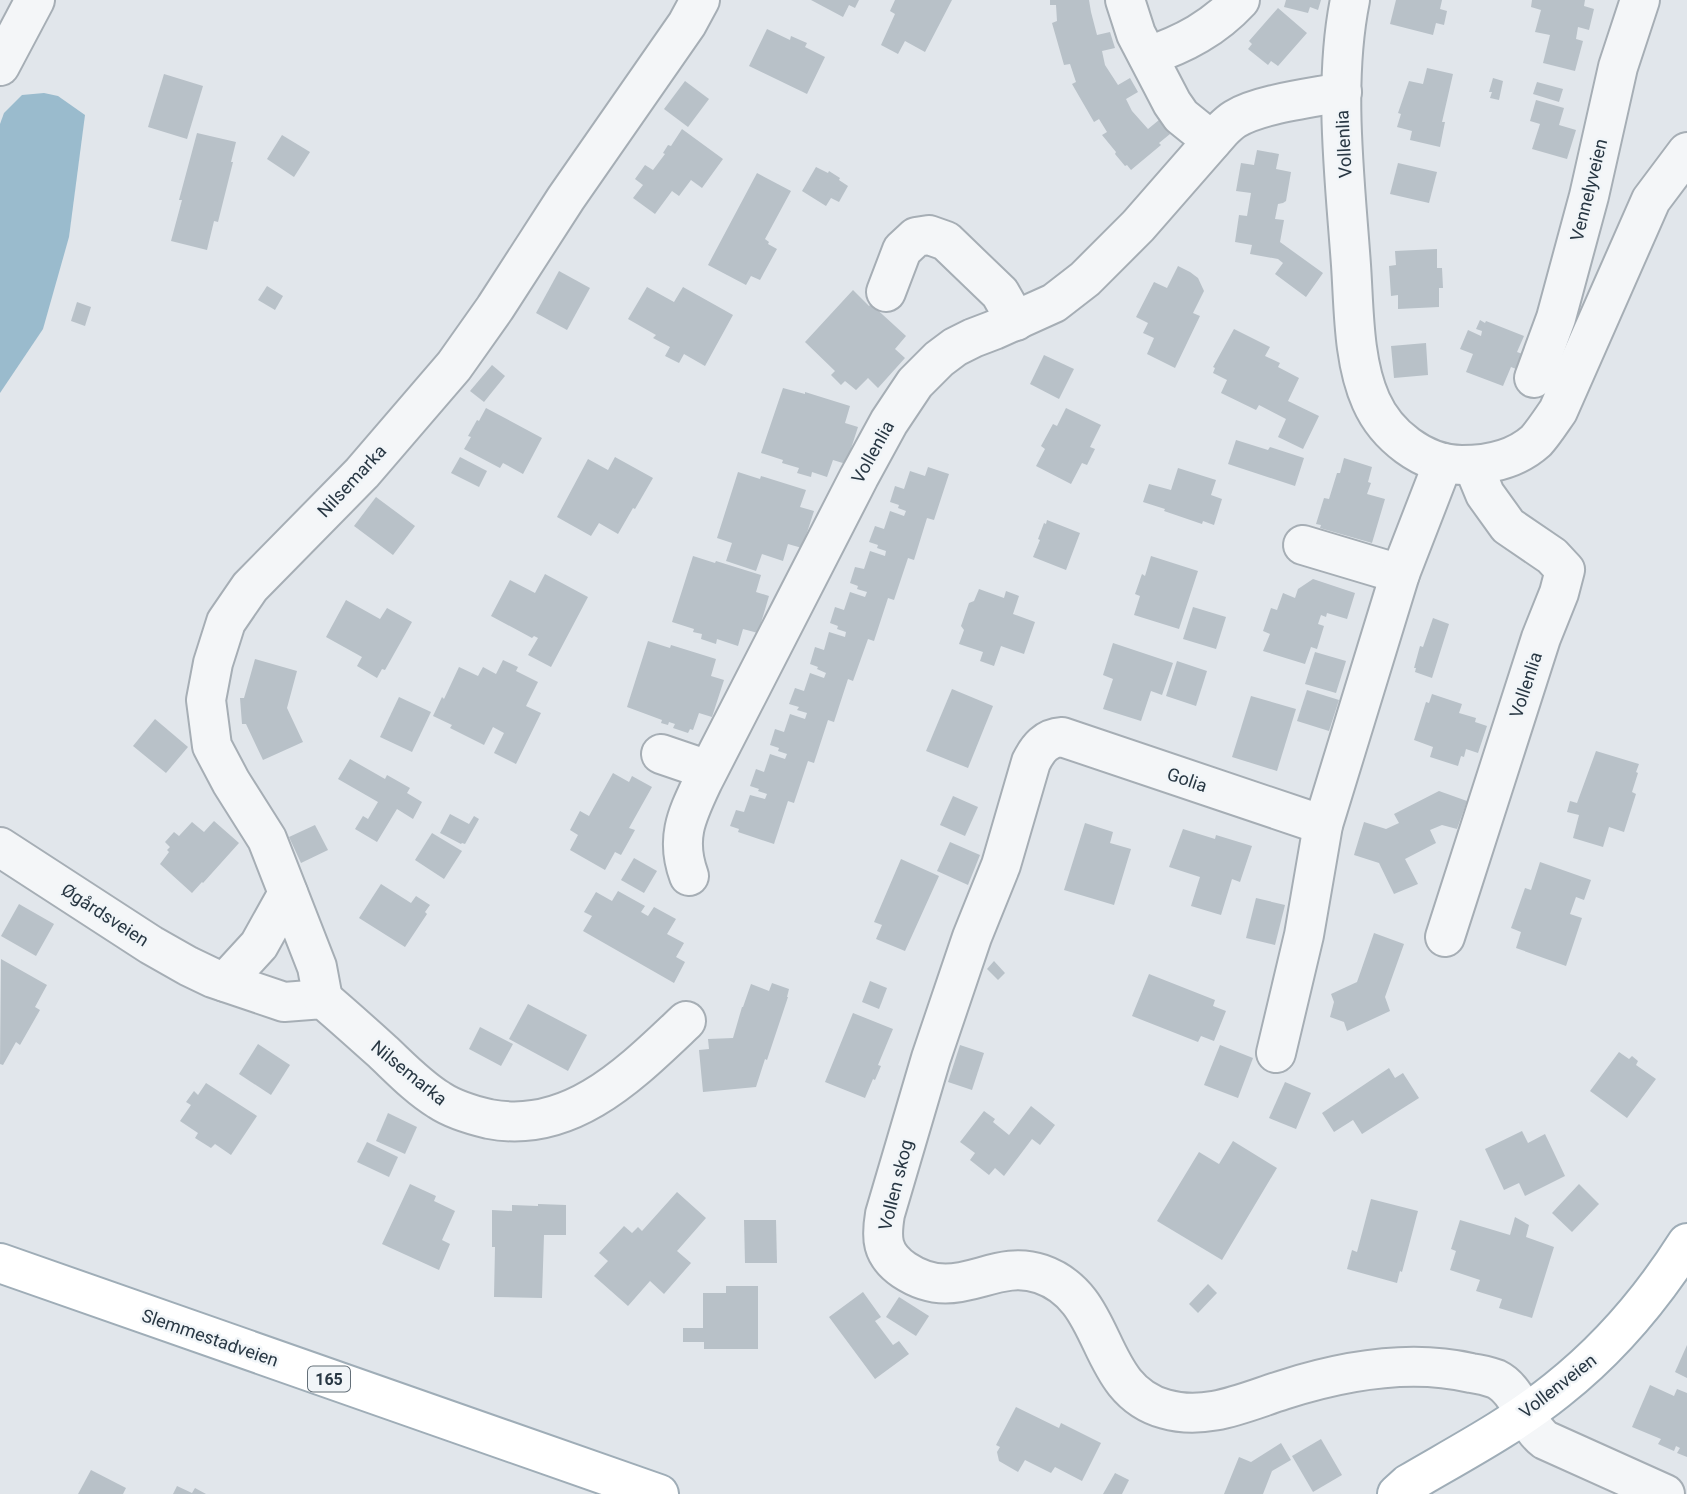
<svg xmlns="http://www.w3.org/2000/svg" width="1687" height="1494" font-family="Roboto,sans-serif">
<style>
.water{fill:#9abbcd}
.building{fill:#b8c1c8}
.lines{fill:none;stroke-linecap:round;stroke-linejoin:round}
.minor-casing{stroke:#a6aeb5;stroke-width:42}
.major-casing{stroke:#9fadb7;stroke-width:42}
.minor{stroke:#f4f6f8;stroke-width:38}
.major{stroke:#fff;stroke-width:38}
.labels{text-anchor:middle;stroke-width:5;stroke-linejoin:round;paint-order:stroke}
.shield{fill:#f1f5f8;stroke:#647079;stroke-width:2}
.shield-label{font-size:16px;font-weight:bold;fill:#283743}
.street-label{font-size:18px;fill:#283743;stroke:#f1f5f8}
</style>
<rect width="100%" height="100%" fill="#e1e6eb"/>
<!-- water -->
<path class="water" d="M44,93L58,96L85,115L69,237L43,329L0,393V124L4,113L22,95Z"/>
<!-- building -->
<g class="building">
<path d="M811,0H859L855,8L849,5L843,17Z"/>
<path d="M895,0H952L925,52L905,41L898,54L881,45L895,14L890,11Z"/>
<path d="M1050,0H1089L1091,12L1097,35L1110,32L1115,48L1102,51L1105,65L1118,85L1130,78L1138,92L1126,99L1132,111L1148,129L1159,120L1170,134L1159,143L1161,145L1131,170L1127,165L1125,166L1115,154L1116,152L1102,135L1107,132L1099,119L1094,122L1072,84L1076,82L1070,64L1064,65L1052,23L1057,21L1056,5H1050Z"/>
<path d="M1286,0H1321L1318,10L1310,7L1308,13L1284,7Z"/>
<path d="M1396,0H1442L1440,9L1447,11L1444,25L1436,23L1433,35L1390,24Z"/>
<path d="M1532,0H1585L1584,6L1594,9L1589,30L1578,27L1576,39L1583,41L1575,71L1543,63L1550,35L1535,32L1541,10L1531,7Z"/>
<path d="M1278,8L1307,33L1278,66L1271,61L1268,65L1248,49L1252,44L1249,41Z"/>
<path d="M767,29L790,40L791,36L807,43L805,47L825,57L807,94L749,66Z"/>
<path d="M1427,68L1453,74L1442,122H1445L1440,147L1410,140L1412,131L1397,127L1401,114L1398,113L1409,81L1423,84Z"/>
<path d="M164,74L203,86L187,139L148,127Z"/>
<path d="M1493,78L1503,81L1499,100L1490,98L1492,92H1489Z"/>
<path d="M685,81L709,99L688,127L664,109Z"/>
<path d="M1537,82L1563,89L1559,102L1533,94Z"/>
<path d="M1536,100L1564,108L1559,125L1576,130L1567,159L1532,149L1540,124L1530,121Z"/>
<path d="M682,129L723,159L702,188L691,180L679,196L672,191L655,214L633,198L643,185L635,179L645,165L653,170L665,154L663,153L668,145L671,146Z"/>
<path d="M197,133L236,142L231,162H233L218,222L214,221L207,250L171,241L182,200H179Z"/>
<path d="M282,135L310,152L294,177L267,159Z"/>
<path d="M1257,150L1279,154L1276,169L1291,172L1286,201L1283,203L1278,204L1275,219L1284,220L1280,242L1323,273L1306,297L1275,274L1283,263L1278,259L1250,254L1252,245L1235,242L1239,215L1247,216L1251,193L1236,191L1241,163L1254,165Z"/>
<path d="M1398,163L1437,172L1429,203L1390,194Z"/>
<path d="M816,167L828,173L829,171L840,178L839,180L848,186L839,202L831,198L826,206L802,191Z"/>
<path d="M757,173L791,191L765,239L769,242L768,244L777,249L760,280L751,276L746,285L708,265Z"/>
<path d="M1437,249V268H1442L1443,288H1439V307L1398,309V295L1391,296L1389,266L1396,265L1395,251Z"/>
<path d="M1178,266L1190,272L1198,278L1204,291L1193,313L1200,316L1175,368L1147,354L1154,338L1143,333L1148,323L1136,317L1154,282L1167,288Z"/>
<path d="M559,271L590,288L567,330L536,313Z"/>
<path d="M267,286L283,296L275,310L258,300Z"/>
<path d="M647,287L674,302L683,287L733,315L705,366L684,354L679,363L665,356L670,347L653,338L656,335L628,319Z"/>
<path d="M853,290L869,306L871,304L906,336L895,349L905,358L878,388L868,378L856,390L845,381L841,385L831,375L835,371L805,342Z"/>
<path d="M77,302L91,307L85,326L71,321Z"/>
<path d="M1480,320L1485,323L1486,321L1524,336L1517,352L1528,356L1521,371L1511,367L1503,386L1466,372L1473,354L1460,349L1468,330L1481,336L1482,331L1476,329Z"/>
<path d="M1234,329L1270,347L1265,356L1280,363L1278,367L1299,378L1288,401L1319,416L1303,449L1278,437L1286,419L1259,405L1256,410L1221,393L1227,380L1213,373L1215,368L1213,367Z"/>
<path d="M1426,343L1428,375L1394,378L1391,346Z"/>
<path d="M1044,355L1074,369L1059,399L1030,384Z"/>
<path d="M492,365L505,376L484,402L470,391Z"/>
<path d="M783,388L805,394V392L850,406L845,423L858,427L846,464L833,460L827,477L812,472L811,477L797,473L799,468L782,463L783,460L761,453Z"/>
<path d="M486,408L542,438L523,474L503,463L500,468L464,449L471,437L468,436L477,420L479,421Z"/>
<path d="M1066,408L1101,425L1090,447L1095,449L1087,465L1082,463L1071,484L1036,466L1045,449L1041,446L1053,424L1057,426Z"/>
<path d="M1236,440L1268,450L1270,447L1304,458L1295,486L1228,464Z"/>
<path d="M460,457L487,471L479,487L451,473Z"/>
<path d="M615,457L653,478L635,509L633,508L618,534L599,523L591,536L557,517L588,459L608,470Z"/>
<path d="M1344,458L1372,467L1368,482L1371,483L1367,494L1385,499L1372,543L1320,528L1321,525L1316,524L1324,498L1329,499L1337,473H1340Z"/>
<path d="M928,467L949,474L934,520L927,518L914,560L908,558L894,600L888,598L874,641L868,639L853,681L848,679L834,722L828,720L814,763L808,761L794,803L788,801L774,844L738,832L739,829L730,826L736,810L744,812L750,795L765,799L767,794L758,791L759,789L750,786L756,769L764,772L770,754L785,759L787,754L778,751L779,748L770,745L775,729L784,732L790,714L805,719L807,713L797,710L799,707L789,704L795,688L804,691L810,673L824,678L826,673L817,669L818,667L810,664L815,647L824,650L829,632L845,637L846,632L837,629L838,626L830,623L835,607L844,610L850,592L865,597L867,592L857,589L858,586L850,583L855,567L864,569L870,551L885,556L886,551L877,548L878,545L869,542L875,526L884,529L890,511L904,516L906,511L898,508L899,505L890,502L895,486L904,489L910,471L925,476Z"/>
<path d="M1178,468L1216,480L1211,495L1222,499L1214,525L1203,521L1202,524L1164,511L1165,509L1143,502L1149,484L1171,490Z"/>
<path d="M738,472L760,479L761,476L806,490L800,507L814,511L802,548L788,544L783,561L762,554L756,571L726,561L732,543L717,538Z"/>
<path d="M376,497L415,526L393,555L354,526Z"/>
<path d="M1047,520L1080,533L1066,570L1033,557L1040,540L1038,539L1044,523L1046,524Z"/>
<path d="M693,556L715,563L716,561L761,575L756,592L769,596L758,633L743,629L738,646L717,639L716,644L701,639L702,634L693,632L694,629L672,622Z"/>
<path d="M1151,556L1198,571L1179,629L1134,615L1140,596L1135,594L1142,574L1145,576Z"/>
<path d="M545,574L588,597L551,667L528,655L538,638L534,636L532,638L491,616L510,580L535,593Z"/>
<path d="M1313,579L1355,593L1347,619L1327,613L1326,617L1321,615L1318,624L1324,626L1317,649L1311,647L1305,664L1263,651L1270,634L1263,631L1271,608L1277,610L1283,593L1295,598L1298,589Z"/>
<path d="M979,589L1004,598L1006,591L1019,596L1013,614L1035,622L1024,654L1001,646L994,666L980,661L983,652L959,644L964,630L961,626L969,603L974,601Z"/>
<path d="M346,600L380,619L387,608L412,622L385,670L382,669L377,678L357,666L362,657L326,637Z"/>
<path d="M1193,607L1226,617L1216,649L1183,639Z"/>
<path d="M1433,618L1449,624L1432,678L1415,672L1416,668H1414L1420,646L1423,647Z"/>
<path d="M648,641L670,648L671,645L716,659L711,676L724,680L712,717L699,713L693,730L690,729L688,733L673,728L675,724L669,722L668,725L661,723L662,720L627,707Z"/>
<path d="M1113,643L1173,663L1162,695L1151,691L1141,721L1103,709L1113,679L1103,675Z"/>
<path d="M1315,652L1346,661L1336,693L1305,684Z"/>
<path d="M255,659L297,671L287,708L303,742L263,760L246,724H242L240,698H244Z"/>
<path d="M503,660L518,667L516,671L538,682L526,706L541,713L516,764L494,753L504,733L493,727L484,745L450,728L452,725L433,716L442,697L444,699L459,667L478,676L483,667L496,674Z"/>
<path d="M1177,661L1207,671L1196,706L1166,696Z"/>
<path d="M952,689L993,706L968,768L926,751Z"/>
<path d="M1307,690L1339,700L1329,731L1297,721Z"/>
<path d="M1432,694L1462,704L1459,713L1476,718L1475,722L1487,726L1478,753L1466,749L1464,757L1461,756L1458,766L1430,757L1433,747L1414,740L1426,702L1429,703Z"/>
<path d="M1251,696L1296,709L1277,771L1232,757Z"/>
<path d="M399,697L431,712L412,752L380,737Z"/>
<path d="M155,719L188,747L166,773L133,746Z"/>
<path d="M1596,751L1639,764L1636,772L1638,773L1632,792L1636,794L1624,832L1609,827L1603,847L1573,838L1579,815L1567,812L1570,801L1577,803Z"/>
<path d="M350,759L385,779L387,775L410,788L407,793L422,802L413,819L397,809L377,842L355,829L363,816L368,819L378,802L338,779Z"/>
<path d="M613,773L629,782L632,776L652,787L629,828L635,830L621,855L615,852L605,870L570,850L578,835L570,830L580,811L589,816Z"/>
<path d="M1439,791L1467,801L1457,829L1442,825L1430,830L1436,843L1405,859L1418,884L1394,894L1379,863L1354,855L1364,822L1386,829L1399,823L1394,814Z"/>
<path d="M953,796L978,807L965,836L940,825Z"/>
<path d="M450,814L469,824L474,816L479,819L465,844L462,843L461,844L440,833Z"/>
<path d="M214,821L239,843L203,883L202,882L192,893L160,864L169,852L167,850L170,847L165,842L174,832L179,836L192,822L204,832Z"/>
<path d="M1085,823L1113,832L1110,843L1131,849L1114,905L1064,890Z"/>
<path d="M315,825L328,850L301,863L289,837Z"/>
<path d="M1183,829L1215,839L1216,835L1252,846L1240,882L1232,879L1221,915L1191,906L1200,877L1169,867Z"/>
<path d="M432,833L462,851L444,879L415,860Z"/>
<path d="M950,842L980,855L968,885L937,871Z"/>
<path d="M634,858L657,871L644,893L621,880Z"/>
<path d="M901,859L939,876L905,951L876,939L882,925L874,922Z"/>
<path d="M1540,862L1591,880L1584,900L1576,897L1570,914L1582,918L1566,966L1516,948L1521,932L1511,928L1525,888L1531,890Z"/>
<path d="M381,884L411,903L416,896L430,905L425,912L427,914L405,947L359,918Z"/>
<path d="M618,891L645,906L641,912L648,916L654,907L676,919L667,934L684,943L676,957L685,962L674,983L583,931L592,916L584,912L596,892L612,901Z"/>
<path d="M1256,898L1285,905L1275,945L1246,938Z"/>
<path d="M19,904L54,924L36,956L1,936Z"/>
<path d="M1374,933L1404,944L1385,997L1390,1011L1347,1031L1344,1022L1330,1017L1334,1002L1331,994L1357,982Z"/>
<path d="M1,959L47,985L35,1007L40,1010L20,1045L16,1042L3,1065L0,1064Z"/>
<path d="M994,961L1005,973L998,980L987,969Z"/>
<path d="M1149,974L1215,1000L1213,1006L1226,1011L1214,1041L1201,1036L1198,1042L1132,1016Z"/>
<path d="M870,981L887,988L879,1009L862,1002Z"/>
<path d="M772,983L789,989L787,997H788L767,1060L765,1059L756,1087L703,1092L699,1050L709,1049L708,1039L733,1038L742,1007H743L751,984L769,991Z"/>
<path d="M528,1004L587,1035L568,1071L509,1039Z"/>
<path d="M853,1013L893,1029L878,1065L881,1066L875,1080L873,1079L865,1098L825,1082Z"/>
<path d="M480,1027L513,1044L501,1066L469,1049Z"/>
<path d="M258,1044L290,1065L271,1095L239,1074Z"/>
<path d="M960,1045L984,1053L972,1090L948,1082Z"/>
<path d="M1220,1045L1253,1058L1238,1098L1204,1085Z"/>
<path d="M1619,1052L1629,1059L1632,1056L1638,1061L1636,1065L1656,1079L1627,1118L1590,1091Z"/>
<path d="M1389,1068L1395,1078L1403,1073L1419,1098L1362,1134L1353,1120L1334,1132L1322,1113Z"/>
<path d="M1285,1082L1311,1093L1296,1129L1269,1118Z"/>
<path d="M206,1083L257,1116L231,1155L215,1144L211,1148L195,1138L198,1133L180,1121L191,1105L186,1102L194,1091L198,1095Z"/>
<path d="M1031,1106L1055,1125L1040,1145L1032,1139L1004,1176L995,1168L989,1175L970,1160L975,1153L960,1142L984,1111L995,1119L993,1122L1009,1135Z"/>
<path d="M388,1113L417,1127L405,1154L376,1141Z"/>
<path d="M1522,1131L1528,1143L1545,1134L1565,1176L1525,1196L1519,1183L1504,1190L1485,1149Z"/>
<path d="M1233,1141L1277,1168L1222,1260L1157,1221L1199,1152L1219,1164Z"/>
<path d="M367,1142L398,1157L389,1177L357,1162Z"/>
<path d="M410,1184L436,1196L434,1201L455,1211L442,1240L450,1244L439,1270L382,1244Z"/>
<path d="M1579,1184L1599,1204L1572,1232L1552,1213Z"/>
<path d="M677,1192L706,1218L677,1251L691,1263L664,1294L650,1281L628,1306L594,1276L608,1261L599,1253L624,1226L632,1233L638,1227L642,1231Z"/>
<path d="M1371,1199L1418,1211L1402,1272L1400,1271L1397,1283L1347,1269L1352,1250L1357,1252Z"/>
<path d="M538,1204L566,1205V1235H544L542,1298L494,1297L495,1247H492V1210L512,1211V1205L538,1206Z"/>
<path d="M1515,1217L1529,1225L1526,1237L1554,1247L1532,1318L1499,1308L1502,1299L1476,1291L1480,1280L1450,1270L1456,1251L1451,1249L1460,1220L1510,1235Z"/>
<path d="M744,1220H776L777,1263H745Z"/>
<path d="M1208,1284L1217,1293L1198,1313L1189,1304Z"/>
<path d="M726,1286H758V1349H704V1342H683V1328H703V1293H726Z"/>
<path d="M863,1292L881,1317L875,1321L893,1345L899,1341L909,1354L875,1379L829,1317Z"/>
<path d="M899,1297L929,1316L916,1336L886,1317Z"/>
<path d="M1687,1345V1378L1675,1372Z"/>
<path d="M1650,1385L1674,1396L1677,1389L1687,1393V1457L1677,1453L1680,1448L1676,1446L1674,1451L1658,1444L1661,1439L1632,1427Z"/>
<path d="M1016,1407L1059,1428L1061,1423L1101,1443L1082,1481L1055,1467L1051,1473L1025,1460L1018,1472L999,1461L997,1452L1000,1447L996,1445Z"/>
<path d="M1321,1439L1342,1475L1313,1492L1292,1456Z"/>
<path d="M1281,1443L1291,1460L1272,1471L1263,1494H1224L1239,1457L1251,1462Z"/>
<path d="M91,1470L126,1488L123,1494H78Z"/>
<path d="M1115,1473L1129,1480L1122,1494H1103Z"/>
<path d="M177,1486L192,1493L195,1488L206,1494H173Z"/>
</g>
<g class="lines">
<!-- minor casing -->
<g class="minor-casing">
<g id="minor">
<path d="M1125,0L1136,34L1172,103L1181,116L1212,141"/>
<path d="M1350,0C1333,84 1345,180 1351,265C1354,308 1353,361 1371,401C1386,435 1423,465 1462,465C1488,465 1516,459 1536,441C1544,432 1551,421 1558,411L1651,200L1687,152"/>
<path d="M1148,56C1184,44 1214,28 1240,0"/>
<path d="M0,66L35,0"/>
<path d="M886,292L902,250L916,237L929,235L946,241L1000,293L1016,321"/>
<path d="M1534,378L1556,318L1589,196L1618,67L1640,0"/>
<path d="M1303,545L1400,574"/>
<path d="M661,754L708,770"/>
<path d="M1323,825L1062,737C1046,738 1038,748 1031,762L1001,865L972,937L931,1058L885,1214C881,1238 881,1254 904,1270C958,1306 991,1257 1041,1274C1111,1298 1093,1389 1165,1409C1206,1421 1245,1402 1283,1390C1342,1371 1410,1359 1471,1373C1479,1374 1488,1376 1496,1379C1519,1390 1525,1425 1545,1440L1665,1494"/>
<path d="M0,847L151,945L188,966L213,978L284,1002L323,999C343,1016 363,1034 383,1052C401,1069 418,1087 439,1100C454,1110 472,1115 489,1119C571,1135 632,1072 686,1021"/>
<path d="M689,876C675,838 687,815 703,781L859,477L889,422L915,383L939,359L955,347L973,338L994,330L1054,303L1085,279L1138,226L1222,130C1226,126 1230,122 1235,119C1259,104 1312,98 1342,92"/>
<path d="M1445,937L1541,638L1559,593L1565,570L1552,556L1508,526L1485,494L1473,465"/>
<path d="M225,982L259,945L288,893"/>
<path d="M323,999L317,967L267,839L231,782L212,746L206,700L213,663L226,622L250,587L362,473L454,366L495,308L566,198L687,24L700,0"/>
<path d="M1276,1053L1304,935L1323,825L1400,574L1443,463"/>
</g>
</g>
<!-- major casing -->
<g class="major-casing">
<g id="major">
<path d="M0,1263L659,1494"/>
<path d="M1397,1494L1408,1484C1459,1454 1511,1427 1557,1390C1609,1349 1652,1298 1687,1243"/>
</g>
</g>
<!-- minor -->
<use href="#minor" class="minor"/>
<!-- major -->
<use href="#major" class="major"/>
</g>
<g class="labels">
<!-- shield labels -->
<rect class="shield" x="308" y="1366.5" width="42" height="25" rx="5"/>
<g class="shield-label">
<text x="329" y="1385">165</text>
</g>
<!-- street labels -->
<g class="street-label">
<text transform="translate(1344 144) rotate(-93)" y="6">Vollenlia</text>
<text transform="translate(1589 190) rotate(-76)" y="6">Vennelyveien</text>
<text transform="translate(873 452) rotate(-61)" y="6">Vollenlia</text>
<text transform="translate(352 481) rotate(-47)" y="6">Nilsemarka</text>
<text transform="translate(1526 685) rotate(-72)" y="6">Vollenlia</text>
<text transform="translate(1187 780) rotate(19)" y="6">Golia</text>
<text transform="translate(105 915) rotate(33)" y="6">Øgårdsveien</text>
<text transform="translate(409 1073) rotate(39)" y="6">Nilsemarka</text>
<text transform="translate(896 1185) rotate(-76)" y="6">Vollen skog</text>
<text transform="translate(210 1338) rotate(19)" y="6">Slemmestadveien</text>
<text transform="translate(1558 1386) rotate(-38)" y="6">Vollenveien</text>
</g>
</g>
</svg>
